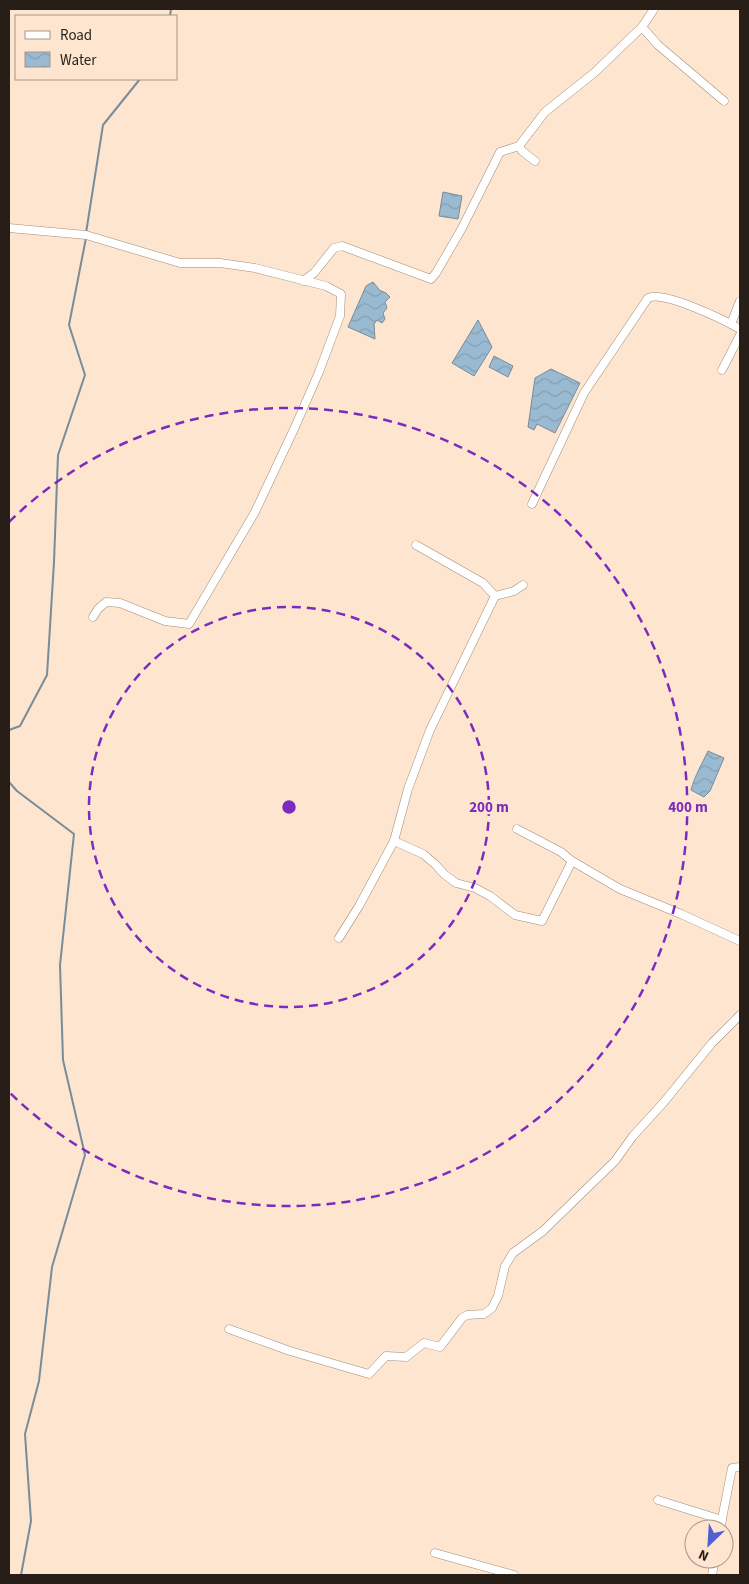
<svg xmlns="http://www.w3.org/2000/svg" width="749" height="1584" font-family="'Source Sans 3',sans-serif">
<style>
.water{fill:url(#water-waves);stroke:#788c99}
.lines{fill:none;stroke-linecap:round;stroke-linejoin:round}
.stream{stroke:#788c99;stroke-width:2}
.minor-casing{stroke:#a28d78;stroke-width:9}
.minor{stroke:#fff;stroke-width:8}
.ring{fill:none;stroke:#7b2cbf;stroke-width:2.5;stroke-dasharray:9 6}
.centre{fill:#7b2cbf;stroke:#fde5cf;stroke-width:2.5}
.ring-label{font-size:15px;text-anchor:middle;font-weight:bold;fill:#7b2cbf;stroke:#fde5cf;stroke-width:4.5;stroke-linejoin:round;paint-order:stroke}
</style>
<defs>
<pattern id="water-waves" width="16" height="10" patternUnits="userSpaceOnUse" patternTransform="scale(1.25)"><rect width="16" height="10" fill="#9abad1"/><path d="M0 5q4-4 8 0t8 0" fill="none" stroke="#859fb3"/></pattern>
</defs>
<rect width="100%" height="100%" fill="#fde5cf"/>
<!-- water -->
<g class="water">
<path d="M443,192L462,196L458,219L439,216Z"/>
<path d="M373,282L378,288L379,290L386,293L390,297L385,302L387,308L383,313L385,319L382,323L377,320L374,324L375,339L348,327L366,286Z"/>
<path d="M478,320L492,347L474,376L452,363Z"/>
<path d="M494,356L513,366L508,377L489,367Z"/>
<path d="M551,369L580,383L555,433L537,424L534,430L528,427L535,378Z"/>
<path d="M708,751L724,758L710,791L704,797L691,790C695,775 702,764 708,751Z"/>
</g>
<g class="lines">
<!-- stream -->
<g class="stream">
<path d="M170,16L171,9"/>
<path d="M86,233L103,125L140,79"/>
<path d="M9,730L20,726L47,675L54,562L58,455L85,375L69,325L86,238"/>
<path d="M9,782L17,791L74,834L60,965L63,1060L85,1155L52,1267L39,1381L25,1434L31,1521L21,1575"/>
</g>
<!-- minor casing -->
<g class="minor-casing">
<g id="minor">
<path d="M642,27L658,45L724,101"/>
<path d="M519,146L522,151L535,161"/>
<path d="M9,228L86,235L180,263H220L255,268L326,286L341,294L340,316L319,372L295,427L255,512L189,624L165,621L120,603L106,602L98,609L93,617"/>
<path d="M303,281L314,273L334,248L342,246L431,279L436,273L461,230L500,152L519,146L545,112L594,73L642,27L654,9"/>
<path d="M731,324L740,301"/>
<path d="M722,370L740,335"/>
<path d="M532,504L584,393L648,298C663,290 724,320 740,329"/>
<path d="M416,545L483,583L495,596"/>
<path d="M517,829L561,852L572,861L620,889L681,914L740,941"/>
<path d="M394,841L423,854L435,864L444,874L456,883L475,888L490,896L515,915L542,921L572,861"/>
<path d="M339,938L359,906L394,841L408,789L430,730L495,596L514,591L523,585"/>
<path d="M229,1329L290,1351L369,1374L386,1356L406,1357L424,1343L440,1347L462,1318L467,1315L484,1314L492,1308L498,1296L505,1266L513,1253L543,1231L615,1161L633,1136L664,1102L712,1043L740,1015"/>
<path d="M658,1500L722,1520"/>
<path d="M720,1529L732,1468L740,1467"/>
<path d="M435,1553L514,1575"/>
<path d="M712,1575L715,1559"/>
</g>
</g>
<!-- minor -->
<use href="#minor" class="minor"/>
</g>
<!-- distance rings -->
<g class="ring">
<circle cx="289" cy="807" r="200"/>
<path d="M9 522A399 399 0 1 1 9 1092"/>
</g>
<circle cx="289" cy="807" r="8" class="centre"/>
<g class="ring-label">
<text x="489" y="812">200 m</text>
<text x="688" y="812">400 m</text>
</g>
<!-- border -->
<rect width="749" height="1584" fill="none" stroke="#271f17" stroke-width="20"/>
<!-- legend -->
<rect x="15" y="15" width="162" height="65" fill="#fde5cf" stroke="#a79685"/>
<rect x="25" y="31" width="25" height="8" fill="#ffffff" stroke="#a79685"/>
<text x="60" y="40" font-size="15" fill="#271f17">Road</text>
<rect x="25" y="52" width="25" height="15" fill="url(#water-waves)" stroke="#a79685"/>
<text x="60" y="65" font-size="15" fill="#271f17">Water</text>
<!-- north arrow -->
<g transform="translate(709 1544) rotate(205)"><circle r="24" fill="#fde5cf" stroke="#a79685"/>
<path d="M0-4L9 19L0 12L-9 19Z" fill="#525ed4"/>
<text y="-8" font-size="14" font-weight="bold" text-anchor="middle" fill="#271f17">N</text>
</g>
</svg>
